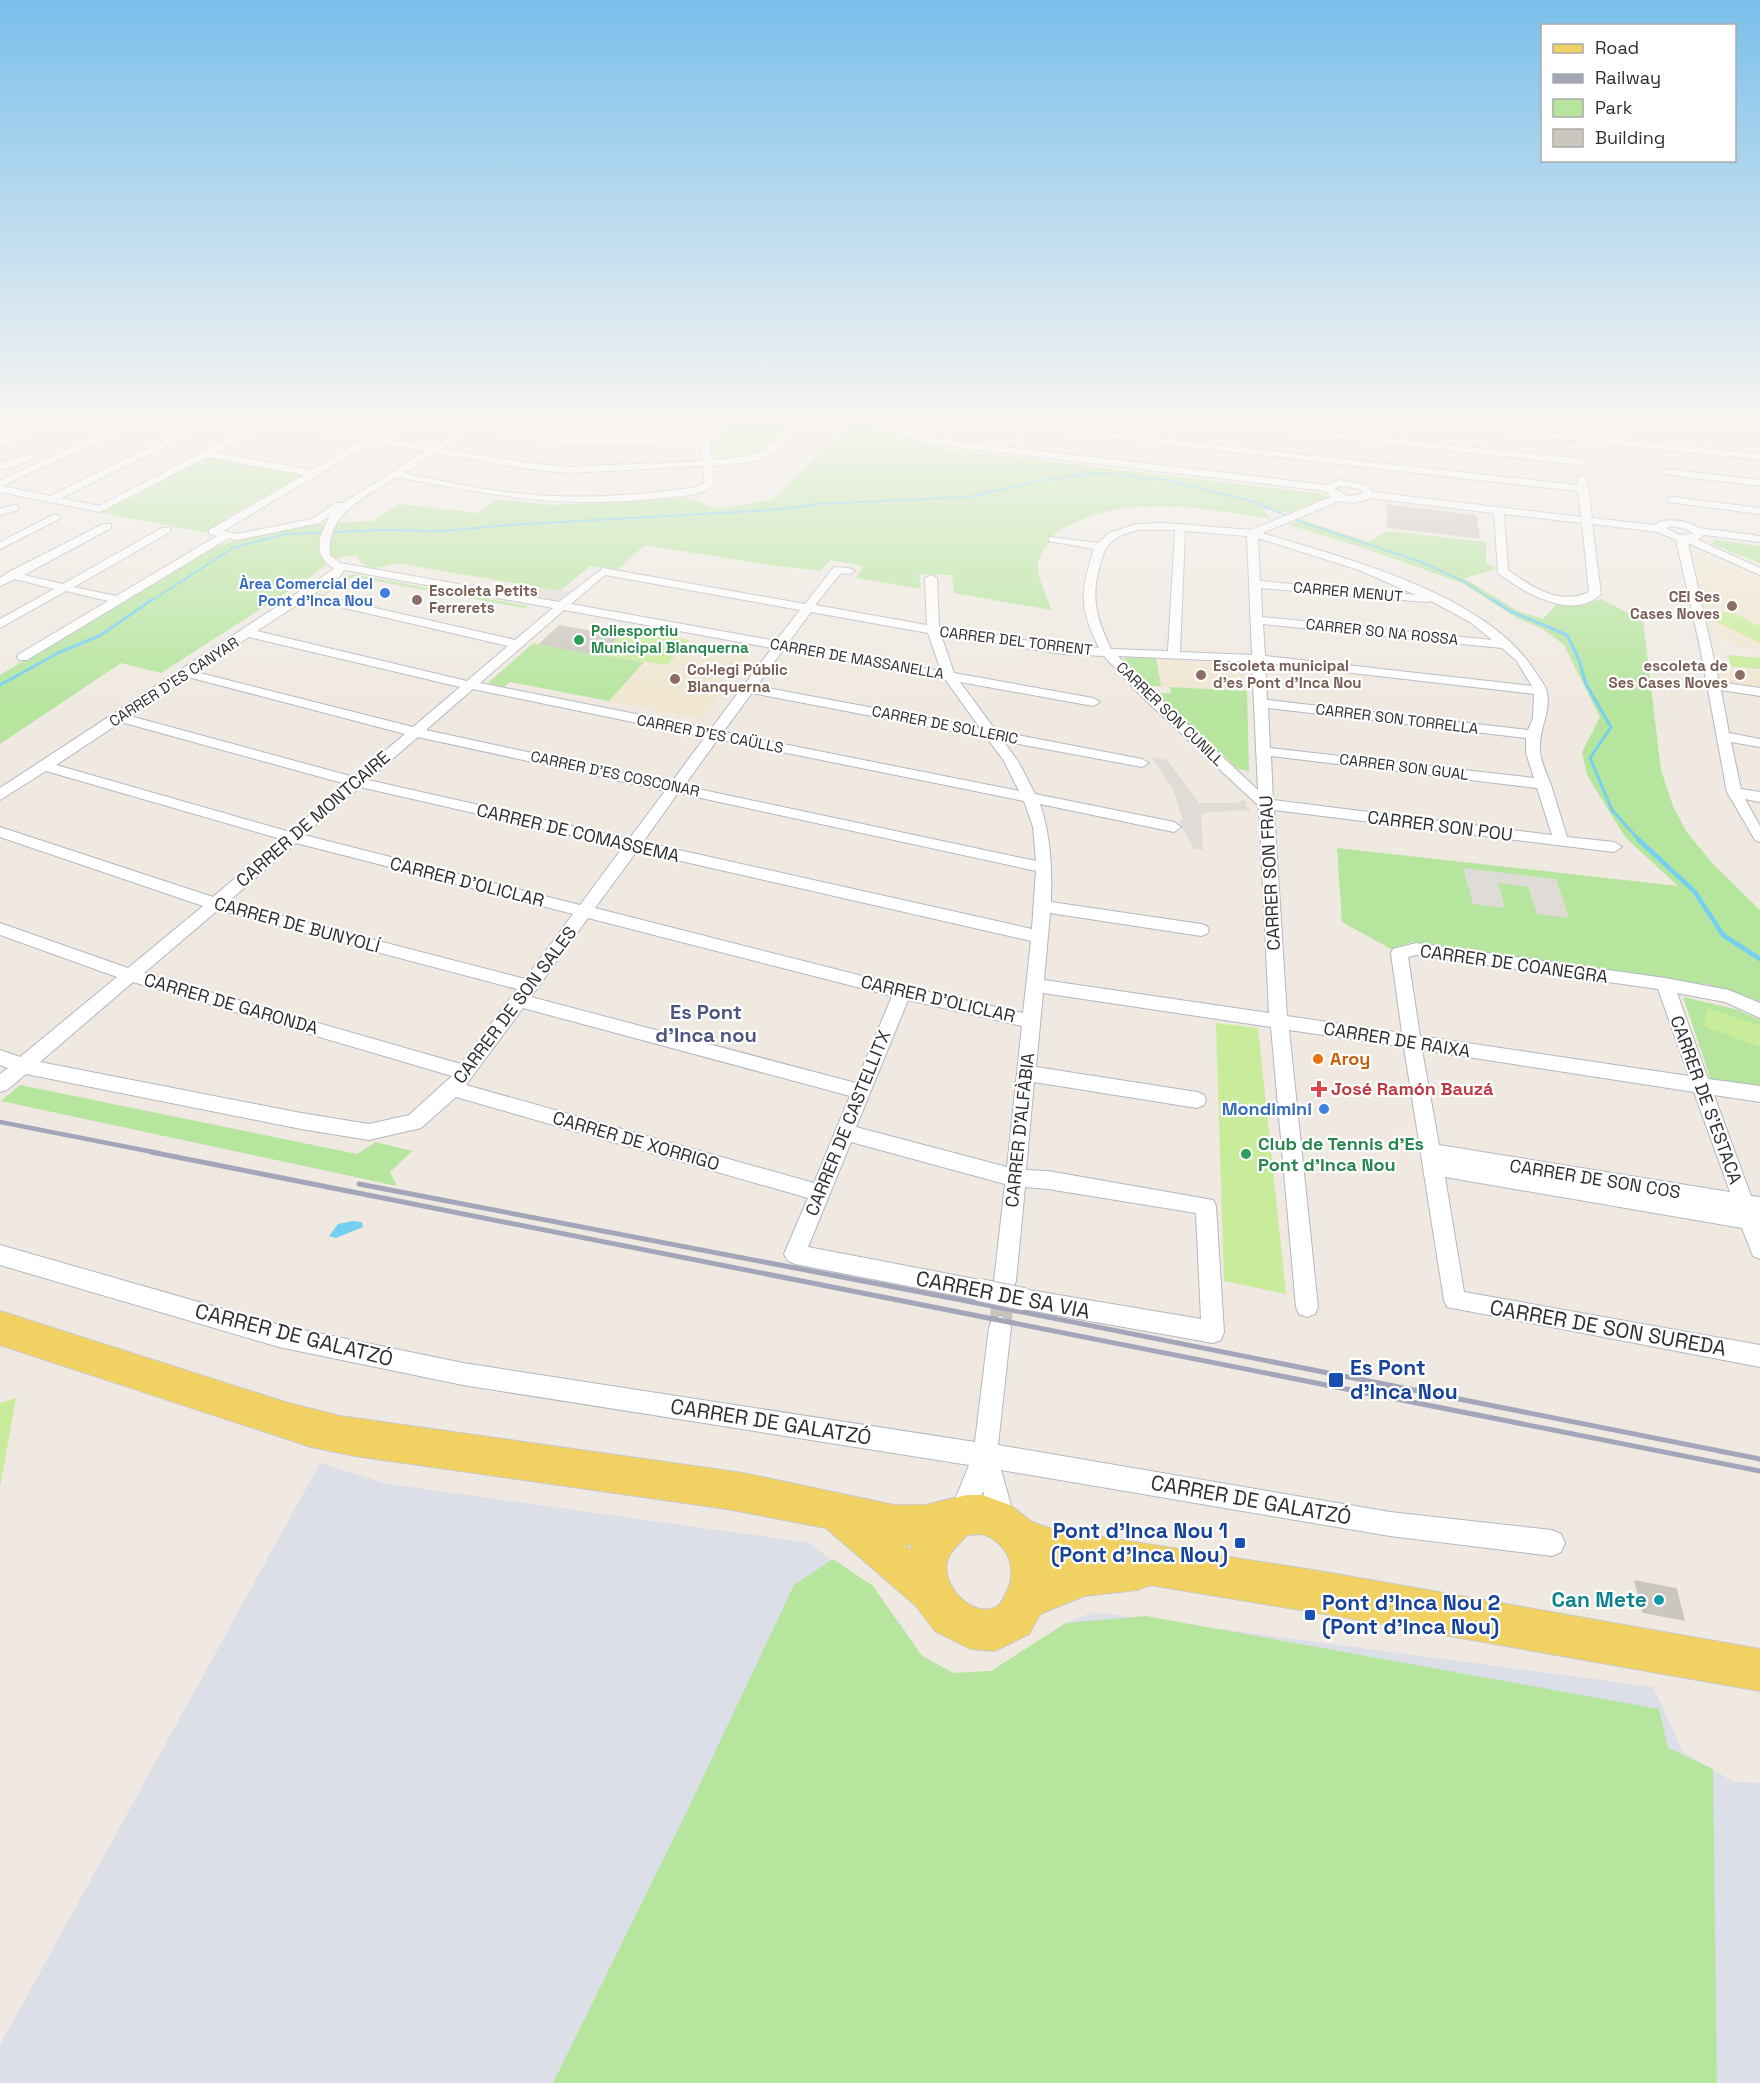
<svg xmlns="http://www.w3.org/2000/svg" width="1760" height="2083" font-family="'Space Grotesk',sans-serif">
<style>
.education{fill:#f0e6d1}
.airport{fill:#dcdee8}
.green{fill:#b6e59e}
.pitch{fill:#c9ec9a}
.plaza{fill:#dfdcd8}
.water{fill:#75cff0}
.lines{fill:none;stroke-linecap:round;stroke-linejoin:round}
.stream-far2{stroke:#75cff0;stroke-width:2}
.stream-far1{stroke:#75cff0;stroke-width:3}
.stream{stroke:#75cff0;stroke-width:4.5}
.building{fill:#cbc7bf;stroke:#cbc5ba;stroke-width:1.5}
.street-tunnel{stroke:#c8c4bd;stroke-width:22;stroke-dasharray:22 11;stroke-linecap:butt}
.street-casing{stroke:#b4b7c1;stroke-width:2}
.primary-casing{stroke:#c9c9c9;stroke-width:2}
.highway-casing{stroke:#c9c9c9;stroke-width:1}
.street{fill:#fff;fill-rule:evenodd}
.primary{fill:#f2d163;fill-rule:evenodd}
.highway{fill:#ffa35c;fill-rule:evenodd}
.rail-far1{stroke:#a3a6b8;stroke-width:4.5}
.rail{stroke:#a3a6b8;stroke-width:5}
.street-bridge-casing{stroke:#b4b7c1;stroke-width:24;stroke-linecap:butt}
.street-bridge{stroke:#fff;stroke-width:22}
.shop-dot{fill:#3f7fe0;stroke:#fff;stroke-width:2}
.education-dot{fill:#8d6e63;stroke:#fff;stroke-width:2}
.leisure-dot{fill:#2e9e5b;stroke:#fff;stroke-width:2}
.food-dot{fill:#e8710a;stroke:#fff;stroke-width:2}
.health-dot{fill:#e0444e;stroke:#fff;stroke-width:2}
.transit-dot{fill:#1a4fb4;stroke:#fff;stroke-width:2}
.culture-dot{fill:#0f9aa8;stroke:#fff;stroke-width:2}
.labels{text-anchor:middle;stroke-width:4.5;stroke-linejoin:round;paint-order:stroke}
.far-shop-label{font-size:15px;font-weight:bold;fill:#366cbe;stroke:#fff;text-anchor:end}
.far-education-label{font-size:15px;font-weight:bold;fill:#785e54;stroke:#fff;text-anchor:start}
.far-street-label{font-size:15px;fill:#2e2e2e;stroke:#fff}
.far-leisure-label{font-size:15px;font-weight:bold;fill:#27864d;stroke:#fff;text-anchor:start}
.street-label{font-size:18px;fill:#2e2e2e;stroke:#fff}
.food-label{font-size:18px;font-weight:bold;fill:#c56008;stroke:#fff;text-anchor:start}
.health-label{font-size:18px;font-weight:bold;fill:#be3a42;stroke:#fff;text-anchor:start}
.shop-label{font-size:18px;font-weight:bold;fill:#366cbe;stroke:#fff;text-anchor:end}
.leisure-label{font-size:18px;font-weight:bold;fill:#27864d;stroke:#fff;text-anchor:start}
.neighbourhood-label{font-size:20px;font-weight:bold;fill:#4d5680;stroke:#fff}
.near-street-label{font-size:21px;fill:#2e2e2e;stroke:#fff}
.near-transit-label{font-size:21px;font-weight:bold;fill:#164399;stroke:#fff;text-anchor:start}
.near-culture-label{font-size:21px;font-weight:bold;fill:#0d838f;stroke:#fff;text-anchor:end}
</style>
<rect width="100%" height="100%" fill="#efe9e1"/>
<!-- education -->
<g class="education">
<path d="M1692,549L1760,581V649L1742,648L1709,631Z"/>
<path d="M689,640L753,651L733,678L724,676L721,680L729,682L701,719L609,701L644,662L668,665Z"/>
<path d="M1156,660L1240,664L1246,691L1161,686Z"/>
<path d="M1726,668L1760,672V687L1725,682L1721,678L1718,670L1726,672Z"/>
</g>
<!-- airport -->
<path class="airport" d="M320,1463L388,1484L811,1543L899,1621L921,1655L953,1673L991,1671L1066,1623L1093,1612L1653,1687L1683,1752L1734,1782L1760,1783V2083H0V2045Z"/>
<!-- green -->
<g class="green">
<path d="M859,416L886,433L943,449L1323,494L1327,498L1288,512L1263,509L1271,519C1201,508 1117,491 1054,534C1053,542 1045,546 1041,554C1031,572 1047,592 1051,610L954,593L952,575L919,574L921,589L856,578L863,566L830,560L821,571L769,565L645,545L617,570L590,566L560,591L396,563C378,568 367,574 356,555L332,559L312,576L161,673L121,663L0,744V675L208,548L271,531L329,523L373,521L399,504L476,513L497,499L551,505L690,498L716,509L772,500Z"/>
<path d="M206,457L284,473L303,475L225,518V522L206,533L99,512L121,500L130,499Z"/>
<path d="M1302,520L1369,542L1387,531L1486,542V564L1493,566L1494,570L1464,578L1520,612L1543,619L1557,604L1586,605L1601,599L1643,621L1661,770L1673,806L1686,831L1712,863L1760,910V1002L1710,985L1413,942L1391,949L1342,922L1337,848L1678,886L1625,837L1587,775L1582,752L1600,717L1564,645L1543,629L1517,618L1462,583L1361,547L1288,525Z"/>
<path d="M1715,540L1760,546V563L1712,544Z"/>
<path d="M352,574H353L528,606L524,608L353,577L325,595L323,594Z"/>
<path d="M533,643L644,662L609,701L510,682L504,687L488,683Z"/>
<path d="M1126,657L1156,658L1161,686H1148L1123,660Z"/>
<path d="M1170,687L1247,691L1249,771L1238,769L1155,693H1171Z"/>
<path d="M1683,997L1735,1009L1760,1020V1087L1711,1080Z"/>
<path d="M20,1085L357,1154L376,1142L412,1151L390,1172L397,1186L1,1101Z"/>
<path d="M833,1559L873,1586L921,1655L953,1673L991,1671L1066,1623L1146,1616L1659,1709L1668,1748L1713,1769L1717,2083H553L688,1809L794,1585Z"/>
</g>
<!-- pitch -->
<g class="pitch">
<path d="M742,415H801C780,435 748,471 715,457L716,435Z"/>
<path d="M1729,611L1760,626V643L1709,618Z"/>
<path d="M626,629L689,640L667,665L601,655Z"/>
<path d="M1727,655L1760,658V669L1732,667Z"/>
<path d="M1708,1008L1760,1026V1047L1703,1026Z"/>
<path d="M1216,1023L1258,1028L1286,1294L1224,1281Z"/>
<path d="M16,1398L0,1487V1403Z"/>
</g>
<!-- plaza -->
<g class="plaza">
<path d="M537,587L560,591H571L561,599L554,601L536,598Z"/>
<path d="M1151,757L1167,760L1199,803H1237L1242,800L1246,801V805L1251,812L1242,810L1203,813L1201,815L1203,850L1193,848L1179,821H1183L1173,789Z"/>
<path d="M1463,868L1556,879L1569,918L1537,914L1528,887L1498,883L1505,908L1473,904Z"/>
</g>
<!-- water -->
<path class="water" d="M353,1221L362,1222L363,1227L336,1238L329,1236L338,1224Z"/>
<g class="lines">
<!-- stream-far2 -->
<path class="stream-far2" d="M151,601L233,548L285,534L383,530L444,531L508,525L772,510L819,504L967,497L1045,480L1095,473L1165,480L1252,501L1299,521L1421,562L1465,582L1494,601"/>
<!-- stream-far1 -->
<g class="stream-far1">
<path d="M1492,599L1510,611L1567,635L1579,660L1586,684L1611,727L1590,758L1612,810L1640,841"/>
<path d="M0,685L58,653L101,635L153,599"/>
</g>
<!-- stream -->
<path class="stream" d="M1639,840L1695,892L1723,935L1760,959"/>
</g>
<!-- building -->
<g class="building">
<path d="M1388,505L1476,516L1479,538L1388,527Z"/>
<path d="M559,626L618,636L601,655L540,644Z"/>
<path d="M1635,1581L1676,1589L1684,1620L1643,1612Z"/>
</g>
<g class="lines">
<!-- street-tunnel -->
<path class="street-tunnel" d="M1000,1327L1005,1283"/>
<!-- street casing -->
<g class="street-casing">
<g id="street">
<path d="M60,415H70L0,447V441Z"/>
<path d="M145,415H155L2,486L50,496L215,415L269,418L317,428L341,415H351L327,429L370,436L407,415H417L380,438L433,447L485,415H494L481,425L522,432L548,415H557L532,433L568,439H573L610,415H619L586,439L638,438L669,415H678L650,438L703,437L731,415H740L710,441L712,460C764,457 768,449 804,415H813L774,453L756,461L712,466L714,484C701,497 679,496 662,498C566,509 491,496 397,477C367,496 326,512 330,555L340,563L559,602L603,568L805,604L834,567L849,568L855,571L849,574L841,573L815,605L927,625L925,578L931,575L937,578L939,627L1063,646L1099,648C1079,607 1080,592 1094,549L1049,541V537L1098,543L1109,533L1136,524L1165,523L1251,530L1331,497L1326,491L922,443C903,438 880,422 865,419C856,418 845,421 839,415L873,416L923,437L1328,485L1339,480L1367,485L1372,492L1581,517L1578,491L929,418L925,415H949L1578,485L1577,478L1582,475L1587,478L1592,518L1656,525L1658,522C1672,519 1687,520 1699,528L1760,536V542L1704,535L1698,540L1760,568V575L1688,543L1719,682L1760,688V696L1721,690L1729,733L1760,739V747L1731,742L1741,789L1760,792V802L1745,799L1760,826V842L1755,840L1727,792L1700,647L1676,540L1658,532L1592,524L1601,594C1572,622 1523,592 1498,573L1494,513L1371,498L1354,503L1340,501L1262,533C1347,559 1488,594 1536,673C1540,679 1546,686 1547,693C1551,713 1538,730 1540,751C1541,762 1547,775 1551,785C1556,802 1562,820 1567,837L1614,842L1622,847L1614,852L1274,810L1287,1016L1402,1033L1391,953L1393,949L1416,943L1665,978L1729,990L1760,1003V1018L1725,1002L1677,993L1708,1079L1760,1086V1102L1714,1095L1751,1196L1760,1197V1259L1753,1256L1742,1228L1445,1177L1464,1292L1760,1345V1367L1447,1307L1444,1300L1404,1047L1289,1030L1318,1307L1315,1314L1307,1317L1299,1314L1296,1307L1271,1027L1043,993L1036,1067L1197,1092L1204,1095L1206,1100L1204,1105L1197,1108L1034,1082L1026,1170L1048,1171L1213,1200L1216,1206L1224,1332L1221,1340L1213,1343L1023,1309L1015,1306L1012,1299L1015,1292L1023,1289L1201,1319L1196,1213L1048,1189L1025,1187L1016,1281L1013,1288L1005,1291L997,1288L994,1281L1005,1184L851,1142L808,1247L980,1280L988,1283L991,1290L988,1297L980,1300L795,1264L788,1261L784,1254L808,1198L456,1097L421,1128L369,1140L301,1129L26,1074L7,1090L0,1092V1074L8,1068L0,1065V1050L20,1057L117,977L0,935V923L128,968L203,906L0,837V827L213,897L281,839L46,771L0,800V788L334,569C311,553 319,537 330,516L319,523L237,540L229,538L27,660H19L17,657L19,654L108,601L66,591L0,628V619L54,589L15,579L0,586V578L7,573L103,524H111V528L24,575L63,584L162,528H170V532L74,587L116,596L217,536L209,534V530L304,475L207,457L100,512L0,492V480ZM224,417L258,423L99,506L61,498ZM268,425L362,441L312,470L215,453ZM474,429L568,445L701,443L702,461L569,467L529,463L443,449ZM373,442L425,451L343,503H336L312,519L237,534L223,531ZM436,453L529,469L569,473L703,466L704,483L696,487C643,495 589,499 536,495C491,492 448,482 404,473ZM1340,486L1360,489L1363,494L1348,496L1335,489ZM1504,514L1582,523L1589,592C1560,606 1531,587 1508,570ZM1671,526L1686,529L1694,534L1679,535L1666,528ZM1137,530H1175L1168,651L1111,649C1096,617 1090,597 1101,562C1104,552 1106,545 1115,539C1121,534 1130,533 1137,530ZM1185,531L1247,536L1252,655L1180,652ZM1258,538L1359,570L1416,595L1260,581ZM344,570L553,608L515,640L314,594L340,576ZM605,575L800,610L776,641L571,604ZM1261,588L1426,602L1431,601L1470,622L1492,640L1262,617ZM306,599L508,646L467,681L257,631ZM564,610L772,648L711,729L480,683ZM811,612L928,633L941,671L788,643ZM1263,624L1502,648L1516,660L1532,686L1265,656ZM941,635L1063,654L1104,656L1141,696L1259,806L1269,1013L1044,980L1050,913L1201,936L1207,934L1209,930L1207,926L1201,924L1051,902C1052,868 1051,837 1040,804L1174,832L1181,827L1174,822L1035,794L1018,761L1003,741L1142,767L1149,763L1142,759L996,731L960,682L1093,706L1100,702L1093,698L954,673ZM249,637L460,687L413,727L196,672ZM783,650L945,679L980,728L757,686ZM1118,656L1252,662L1258,790L1151,690ZM1265,663L1534,694L1533,718L1528,730L1267,700ZM188,677L405,734L354,777L130,716ZM473,689L705,737L671,783L426,730ZM752,693L987,738L1004,761L1019,791L723,732ZM1268,708L1526,738V753L1534,778L1270,748ZM121,722L346,784L290,832L56,765ZM418,737L665,791L629,839L368,780ZM718,739L1024,801L1033,827L1036,861L684,786ZM1271,756L1537,788L1552,835L1273,800ZM360,787L623,847L580,905L304,835ZM678,793L1036,871L1032,929L643,842ZM296,843L573,914L525,979L228,902ZM637,851L1031,941L1023,1013L902,986L595,908ZM218,910L517,989L461,1064L144,973ZM588,918L892,996L856,1083L531,997ZM1416,955L1658,989L1689,1076L1420,1036L1408,957ZM133,982L452,1076L409,1115L369,1124L301,1113L40,1062ZM908,1000L1022,1026L1007,1167L856,1127ZM523,1008L850,1096L814,1183L466,1085ZM1422,1050L1694,1092L1730,1192L1439,1145Z"/>
<path d="M1146,415H1170L1582,459L1587,462L1582,465L1150,418Z"/>
<path d="M1356,415H1381L1760,454V460L1360,418Z"/>
<path d="M34,452L37,453V457L13,467L0,469V463Z"/>
<path d="M1666,469L1760,480V486L1663,474V470Z"/>
<path d="M1672,497L1760,508V514L1668,502L1667,500Z"/>
<path d="M14,505L18,506V510L0,515V509Z"/>
<path d="M55,514L60,517L59,519L0,549V542Z"/>
<path d="M0,1245L279,1325L463,1363L975,1442L989,1327L992,1320L1000,1316L1008,1320L1011,1327L998,1445L1390,1512L1552,1530L1561,1534L1565,1543L1561,1552L1552,1556L1390,1536L1001,1470L1016,1523L1013,1532L1004,1535L995,1532L983,1491L969,1526L960,1529L951,1526L948,1517L969,1465L463,1385L279,1347L0,1265Z"/>
</g>
</g>
<!-- primary casing -->
<g class="primary-casing">
<path id="primary" d="M0,1311L285,1402L340,1416L743,1473L894,1505H925L967,1495H982L1010,1505L1032,1522L1052,1529L1325,1572L1760,1649V1691L1325,1614L1150,1585L1137,1590L1084,1596L1040,1614L1029,1634L1009,1644L994,1651L971,1649L935,1631L916,1606L826,1528L727,1509L355,1456L311,1447L0,1345ZM982,1534C994,1537 1007,1549 1010,1562C1012,1573 1012,1584 1006,1593C1004,1597 1002,1602 999,1605C976,1623 936,1584 949,1556C953,1549 962,1541 967,1535ZM905,1545H912L910,1550Z"/>
</g>
<!-- highway casing -->
<g class="highway-casing">
<path id="highway" d="M1687,415L1760,416V426L1695,420Z"/>
</g>
<!-- street -->
<use href="#street" class="street"/>
<!-- primary -->
<use href="#primary" class="primary"/>
<!-- highway -->
<use href="#highway" class="highway"/>
<!-- rail-far1 -->
<path class="rail-far1" d="M0,1122L158,1153"/>
<!-- rail -->
<g class="rail">
<path d="M151,1152L1760,1471"/>
<path d="M359,1184L977,1303L1760,1459"/>
</g>
<!-- street-bridge casing -->
<g class="street-bridge-casing">
<path id="street-bridge" d="M980,1290L1023,1299"/>
</g>
<!-- street-bridge -->
<use href="#street-bridge" class="street-bridge"/>
</g>
<!-- sky -->
<linearGradient id="sky" x2="0" y2="1"><stop stop-color="#7abfeb"/><stop offset="0.59" stop-color="#f8f5f2"/><stop offset="1" stop-color="#f8f5f2" stop-opacity="0"/></linearGradient>
<rect width="1760" height="706" fill="url(#sky)"/>
<!-- markers -->
<g class="shop-dot">
<circle cx="385" cy="593" r="6"/>
<circle cx="1324" cy="1109" r="6"/>
</g>
<g class="education-dot">
<circle cx="417" cy="600" r="6"/>
<circle cx="1732" cy="606" r="6"/>
<circle cx="1201" cy="675" r="6"/>
<circle cx="1740" cy="675" r="6"/>
<circle cx="675" cy="679" r="6"/>
</g>
<g class="leisure-dot">
<circle cx="579" cy="640" r="6"/>
<circle cx="1246" cy="1154" r="6"/>
</g>
<circle class="food-dot" cx="1318" cy="1059" r="6"/>
<path class="health-dot" d="M1316 1080h6v6h6v6h-6v6h-6v-6h-6v-6h6z"/>
<g class="transit-dot">
<rect x="1328" y="1372" width="16" height="16" rx="3"/>
<rect x="1234" y="1537" width="12" height="12" rx="3"/>
<rect x="1304" y="1609" width="12" height="12" rx="3"/>
</g>
<circle class="culture-dot" cx="1659" cy="1600" r="6"/>
<g class="labels">
<!-- far-shop labels -->
<g class="far-shop-label">
<text x="373" y="589">Àrea Comercial del<tspan x="373" dy="17">Pont d'Inca Nou</tspan></text>
</g>
<!-- far-education labels -->
<g class="far-education-label">
<text x="429" y="596">Escoleta Petits<tspan x="429" dy="17">Ferrerets</tspan></text>
<text x="1720" y="602" text-anchor="end">CEI Ses<tspan x="1720" dy="17">Cases Noves</tspan></text>
<text x="1213" y="671">Escoleta municipal<tspan x="1213" dy="17">d'es Pont d'Inca Nou</tspan></text>
<text x="1728" y="671" text-anchor="end">escoleta de<tspan x="1728" dy="17">Ses Cases Noves</tspan></text>
<text x="687" y="675">Col·legi Públic<tspan x="687" dy="17">Blanquerna</tspan></text>
</g>
<!-- far-street labels -->
<g class="far-street-label">
<text transform="translate(1348 592) rotate(5)" y="5">CARRER MENUT</text>
<text transform="translate(1382 632) rotate(6)" y="5">CARRER SO NA ROSSA</text>
<text transform="translate(1016 641) rotate(7)" y="5">CARRER DEL TORRENT</text>
<text transform="translate(857 659) rotate(10)" y="5">CARRER DE MASSANELLA</text>
<text transform="translate(174 682) rotate(-33)" y="5">CARRER D'ES CANYAR</text>
<text transform="translate(1170 714) rotate(44)" y="5">CARRER SON CUNILL</text>
<text transform="translate(1397 719) rotate(7)" y="5">CARRER SON TORRELLA</text>
<text transform="translate(945 725) rotate(11)" y="5">CARRER DE SOLLERIC</text>
<text transform="translate(710 734) rotate(11)" y="5">CARRER D'ES CAÜLLS</text>
<text transform="translate(1404 767) rotate(7)" y="5">CARRER SON GUAL</text>
<text transform="translate(615 774) rotate(12)" y="5">CARRER D'ES COSCONAR</text>
</g>
<!-- far-leisure labels -->
<g class="far-leisure-label">
<text x="591" y="636">Poliesportiu<tspan x="591" dy="17">Municipal Blanquerna</tspan></text>
</g>
<!-- street labels -->
<g class="street-label">
<text transform="translate(313 819) rotate(-41)" y="6">CARRER DE MONTCAIRE</text>
<text transform="translate(1440 826) rotate(7)" y="6">CARRER SON POU</text>
<text transform="translate(578 833) rotate(13)" y="6">CARRER DE COMASSEMA</text>
<text transform="translate(1270 873) rotate(-93)" y="6">CARRER SON FRAU</text>
<text transform="translate(467 882) rotate(14)" y="6">CARRER D'OLICLAR</text>
<text transform="translate(297 925) rotate(15)" y="6">CARRER DE BUNYOLÍ</text>
<text transform="translate(1514 964) rotate(8)" y="6">CARRER DE COANEGRA</text>
<text transform="translate(938 999) rotate(13)" y="6">CARRER D'OLICLAR</text>
<text transform="translate(231 1004) rotate(16)" y="6">CARRER DE GARONDA</text>
<text transform="translate(515 1005) rotate(-53)" y="6">CARRER DE SON SALES</text>
<text transform="translate(1397 1040) rotate(9)" y="6">CARRER DE RAIXA</text>
<text transform="translate(1706 1100) rotate(70)" y="6">CARRER DE S'ESTACA</text>
<text transform="translate(848 1123) rotate(-68)" y="6">CARRER DE CASTELLITX</text>
<text transform="translate(1020 1130) rotate(-84)" y="6">CARRER D'ALFÀBIA</text>
<text transform="translate(636 1141) rotate(16)" y="6">CARRER DE XORRIGO</text>
<text transform="translate(1595 1179) rotate(9)" y="6">CARRER DE SON COS</text>
</g>
<!-- food labels -->
<g class="food-label">
<text x="1330" y="1065">Aroy</text>
</g>
<!-- health labels -->
<g class="health-label">
<text x="1331" y="1095">José Ramón Bauzá</text>
</g>
<!-- shop labels -->
<g class="shop-label">
<text x="1312" y="1115">Mondimini</text>
</g>
<!-- leisure labels -->
<g class="leisure-label">
<text x="1258" y="1150">Club de Tennis d'Es<tspan x="1258" dy="21">Pont d'Inca Nou</tspan></text>
</g>
<!-- neighbourhood labels -->
<g class="neighbourhood-label">
<text x="706" y="1019">Es Pont<tspan x="706" dy="23">d'Inca nou</tspan></text>
</g>
<!-- near-street labels -->
<g class="near-street-label">
<text transform="translate(1003 1295) rotate(11)" y="7">CARRER DE SA VIA</text>
<text transform="translate(1608 1328) rotate(10)" y="7">CARRER DE SON SUREDA</text>
<text transform="translate(294 1335) rotate(14)" y="7">CARRER DE GALATZÓ</text>
<text transform="translate(771 1422) rotate(9)" y="7">CARRER DE GALATZÓ</text>
<text transform="translate(1251 1500) rotate(10)" y="7">CARRER DE GALATZÓ</text>
</g>
<!-- near-transit labels -->
<g class="near-transit-label">
<text x="1350" y="1375">Es Pont<tspan x="1350" dy="24">d'Inca Nou</tspan></text>
<text x="1228" y="1538" text-anchor="end">Pont d'Inca Nou 1<tspan x="1228" dy="24">(Pont d'Inca Nou)</tspan></text>
<text x="1322" y="1610">Pont d'Inca Nou 2<tspan x="1322" dy="24">(Pont d'Inca Nou)</tspan></text>
</g>
<!-- near-culture labels -->
<g class="near-culture-label">
<text x="1647" y="1607">Can Mete</text>
</g>
</g>
<!-- legend -->
<rect x="1541" y="24" width="195" height="138" fill="#ffffff" stroke="#ababab" stroke-width="1.5"/>
<rect x="1553" y="44" width="30" height="9" fill="#f2d163" stroke="#ababab" stroke-width="1.5"/>
<text x="1595" y="54" font-size="18" fill="#2e2e2e">Road</text>
<rect x="1553" y="74" width="30" height="9" fill="#a3a6b8" stroke="#ababab" stroke-width="1.5"/>
<text x="1595" y="84" font-size="18" fill="#2e2e2e">Railway</text>
<rect x="1553" y="99" width="30" height="18" fill="#b6e59e" stroke="#ababab" stroke-width="1.5"/>
<text x="1595" y="114" font-size="18" fill="#2e2e2e">Park</text>
<rect x="1553" y="129" width="30" height="18" fill="#cbc7bf" stroke="#ababab" stroke-width="1.5"/>
<text x="1595" y="144" font-size="18" fill="#2e2e2e">Building</text>
</svg>
